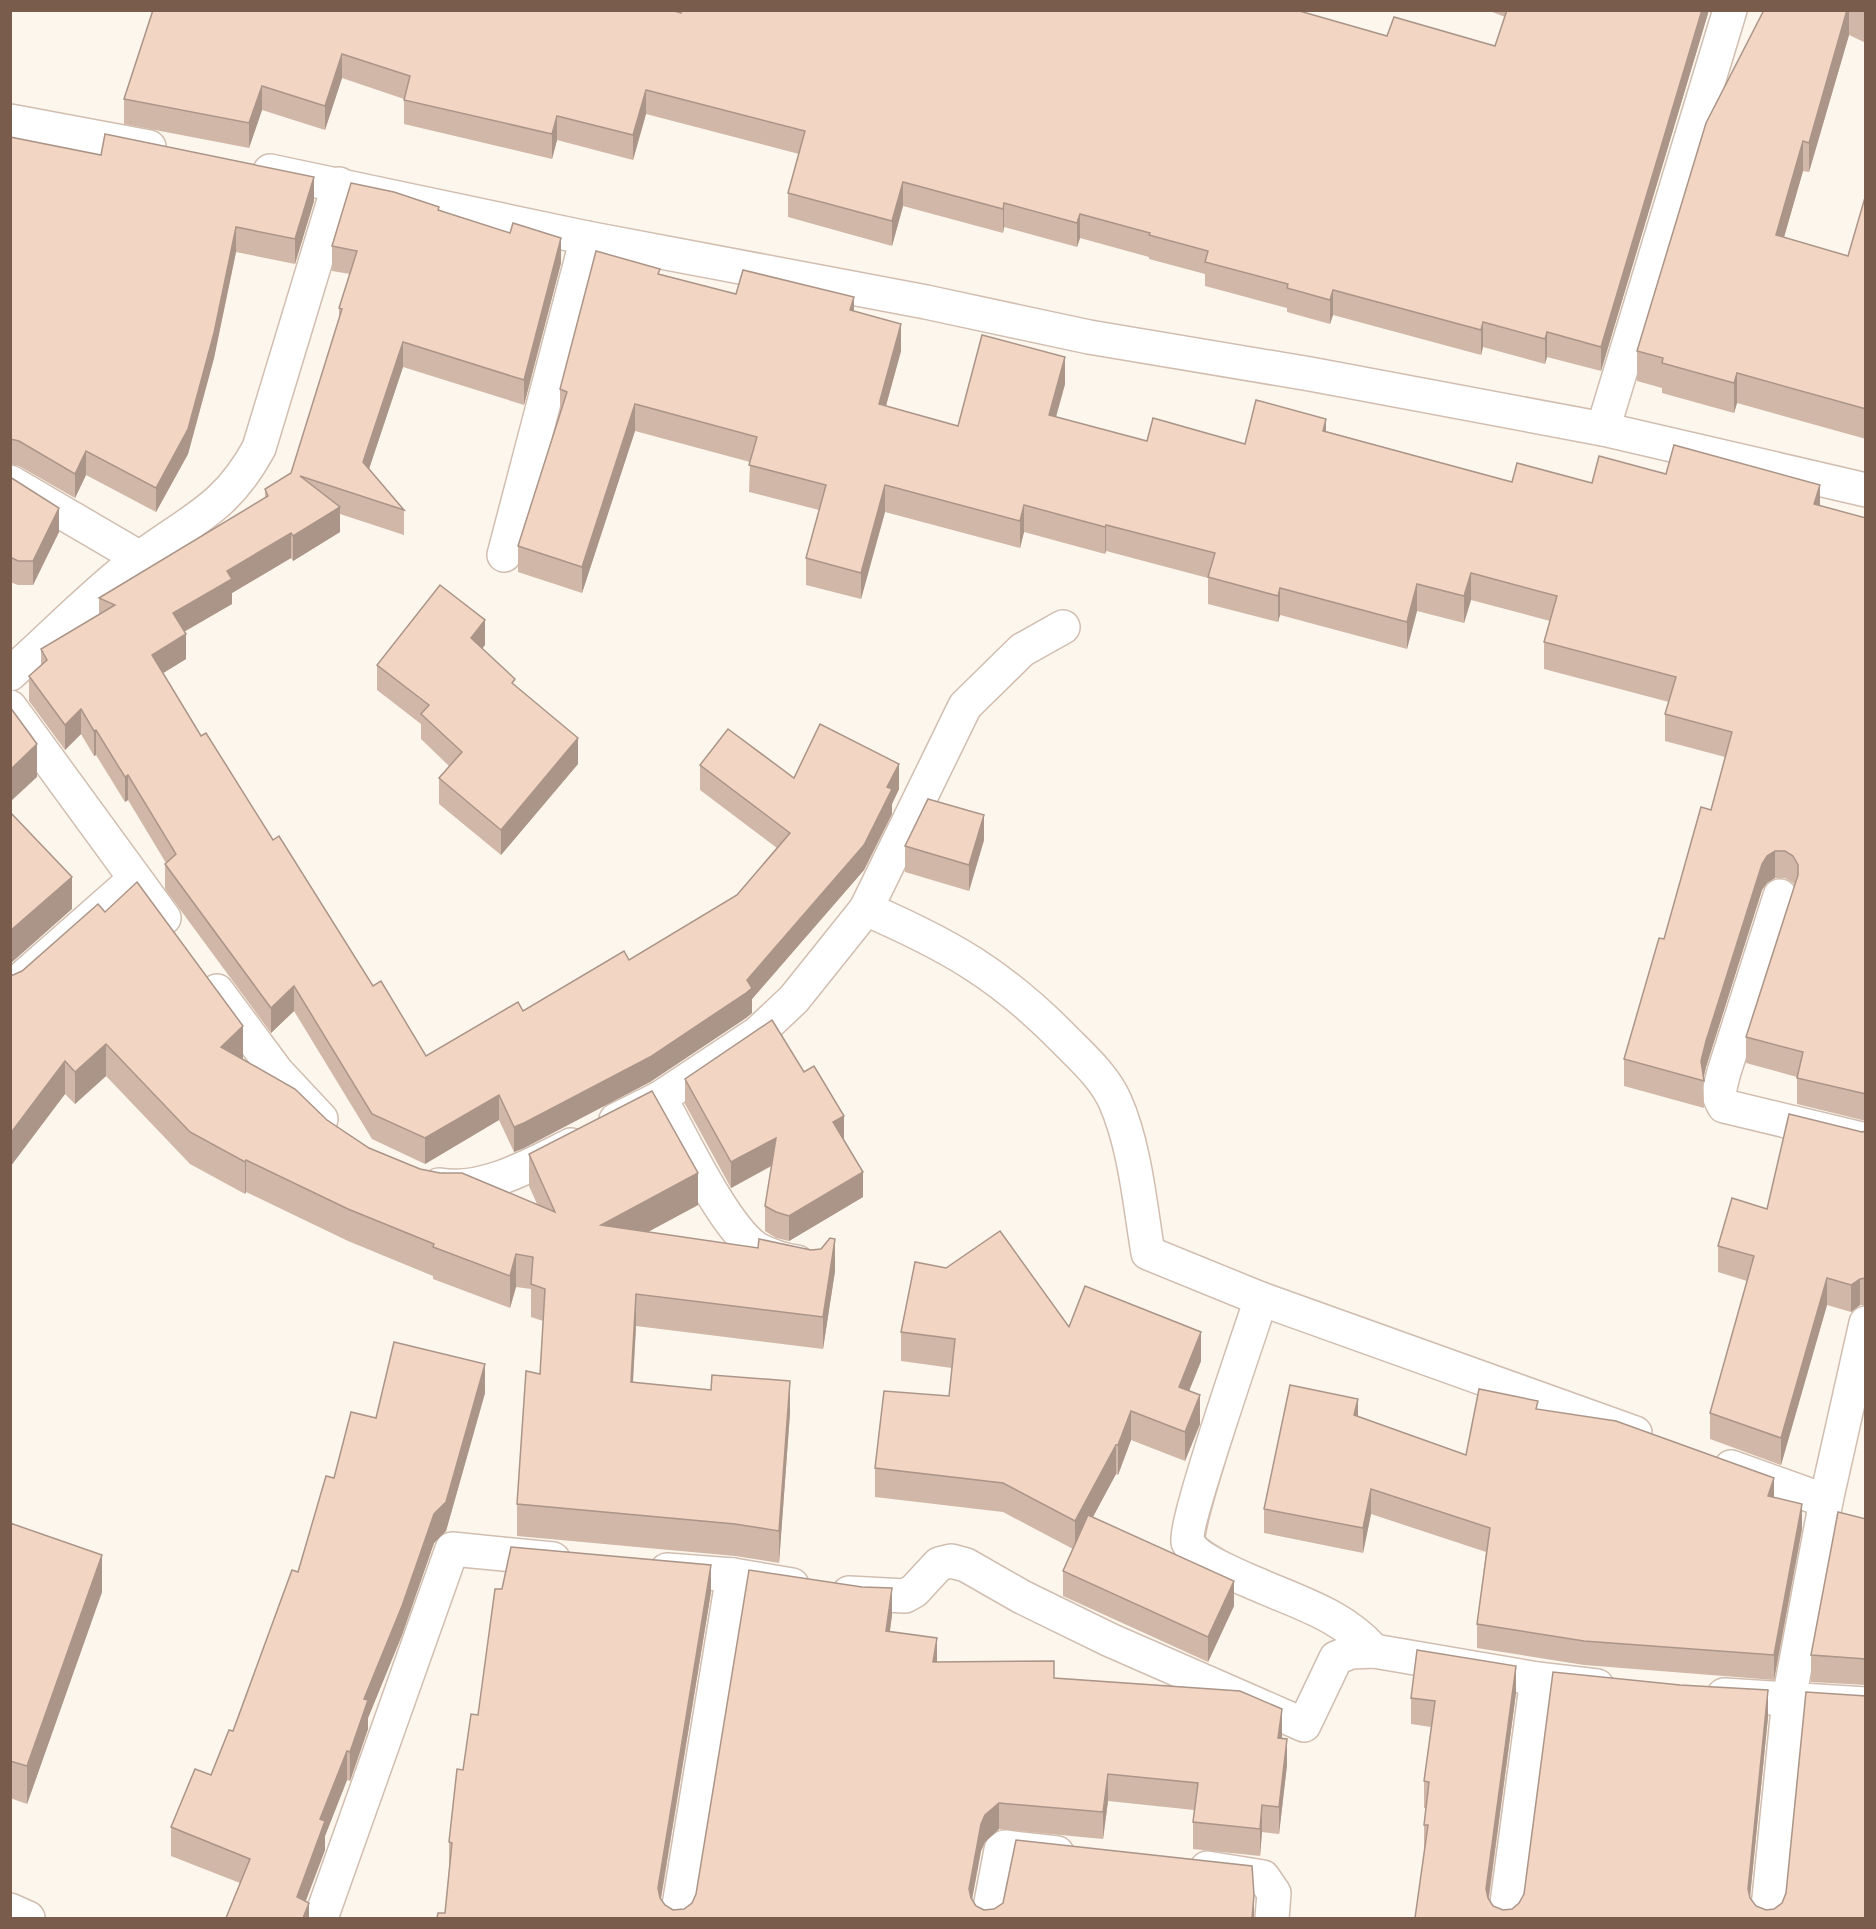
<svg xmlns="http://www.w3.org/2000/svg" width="1876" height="1929" font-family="'DejaVu Sans',sans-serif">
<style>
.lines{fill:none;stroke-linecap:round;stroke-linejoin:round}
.street-casing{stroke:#d1beb0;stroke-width:36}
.street{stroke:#fff;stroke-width:33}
.wall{fill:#d1b7a8}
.shaded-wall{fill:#aa9588}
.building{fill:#f3d5c3;stroke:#aa9588;stroke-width:1.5}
</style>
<rect width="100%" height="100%" fill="#fdf6ec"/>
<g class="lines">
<!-- street casing -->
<g class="street-casing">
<g id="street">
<path d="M10,121L149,147"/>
<path d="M270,171L587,238L926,302L1089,337L1310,374L1603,429L1866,490"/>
<path d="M1603,429L1730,10"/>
<path d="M10,482L140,558"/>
<path d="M504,555L587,238"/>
<path d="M1063,627L1022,650L965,706L866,909C949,945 1002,975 1066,1041C1085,1060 1104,1077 1115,1101C1135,1146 1140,1205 1148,1253L1261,1299L1635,1433"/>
<path d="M10,674C52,637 96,591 140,558C192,519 226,509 259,448L339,184"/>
<path d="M10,707L164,918"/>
<path d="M1780,896L1724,1072L1720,1088V1098L1724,1106L1866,1140"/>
<path d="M10,989L135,879"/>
<path d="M217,991L277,1072L321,1119"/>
<path d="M660,1098L758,1033L794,999L866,909"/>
<path d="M616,1120L660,1098C681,1135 724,1228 757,1249C770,1256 783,1260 797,1262"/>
<path d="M439,1185C483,1193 533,1164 571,1145"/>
<path d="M1261,1299C1251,1330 1183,1525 1188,1542C1194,1559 1245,1579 1261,1586C1303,1604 1343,1616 1374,1651"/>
<path d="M1731,1467L1826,1501L1866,1323"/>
<path d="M667,1570L733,1575L792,1585"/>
<path d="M849,1593L905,1596L914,1591L939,1564L951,1561L966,1565L1022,1597L1110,1640L1304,1725L1336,1658L1351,1652L1374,1651L1537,1679L1597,1686"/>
<path d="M1724,1695L1866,1704"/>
<path d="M1207,1868L1263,1877L1274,1893L1272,1918"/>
<path d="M10,1910L28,1918"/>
<path d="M321,1918L452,1549L553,1559"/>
<path d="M677,1918L733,1575"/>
<path d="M988,1918L1001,1850L1005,1847L1057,1853"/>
<path d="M1505,1918L1537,1679"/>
<path d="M1767,1918L1789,1699L1826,1501"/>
</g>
</g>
<!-- street -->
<use href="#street" class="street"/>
</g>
<!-- wall -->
<g class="wall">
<path d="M153,10L681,13L1387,36L1495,46L1505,17L1487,10H1709L1601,371L1547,357L1545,364L1483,347L1481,355L1333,315L1330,324L1287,312V308L1205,286V274L1149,259V257L1080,238L1077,247L1004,227L1003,233L903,206L892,246L788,217V193L799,154L646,114L633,160L557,140L552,159L404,124V99L342,78L325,130L262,110L249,148L124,124V99Z"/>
<path d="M1764,10H1866V43L1849,35L1809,172L1803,171L1784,237L1848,256L1866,194V439L1737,403L1734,413L1662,393V388L1637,381V351Z"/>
<path d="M10,137L314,201L295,264L236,252L214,358L188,454L156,512L86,475L75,498L19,466L10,464Z"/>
<path d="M439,211L561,263L524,405L403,367L369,469L404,510V535L340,514V532L293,561L291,558L232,593V604L184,632L186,659L163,673L201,736L373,986L426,1056L523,1011L629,960L737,895L777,848L700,790V765L794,778L899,789L892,804V814L864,870L752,999V1013L746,1018L650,1082L524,1148L514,1152L499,1120L425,1164L372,1139L294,1011L271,1033L165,889V864L166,863L128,800L125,802L96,755L94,756L81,734L65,750L29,701V676L41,665V649L99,614V598L265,498V489L291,473L339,320V308L350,274L332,271V246Z"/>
<path d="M660,274L736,294L854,311L901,351L886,406L958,426L1065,384L1056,417L1147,441L1245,444L1326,431L1512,482L1592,483L1666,474L1820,506L1866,518V1121L1797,1104V1077L1746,1063V1037L1795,885L1793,883L1785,878H1775L1767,883L1762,890L1706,1067L1703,1078L1704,1108L1624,1086V1059L1664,939L1711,810L1725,757L1665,741V714L1669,702L1544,669V642L1550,621L1471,600L1464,623L1417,611L1407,649L1280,615L1278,622L1208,604V578L1106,551L1105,554L1024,532L1020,548L885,512L861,599L806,585V558L819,510L749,492L750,462L635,431L582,593L518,572V546L560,416V389Z"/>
<path d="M10,477L59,532L33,585H18L10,582Z"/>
<path d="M485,645L482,648L515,686L578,764L501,855L439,804V778L449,766L421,739V724L377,690V665Z"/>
<path d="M984,840L969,891L905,872V846Z"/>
<path d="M10,975L243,1058L242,1059L327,1120L369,1148L420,1169L537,1204L529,1186V1154L698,1205L648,1232L835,1271L823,1349L636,1326L633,1382L790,1413L779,1563L735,1556L517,1536V1504L540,1374L543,1321L531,1317V1289L516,1287L510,1308L433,1279V1276L348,1241L246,1192L245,1194L190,1164L106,1076L75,1104L65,1094L10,1167Z"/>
<path d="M685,1079L844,1140L863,1197L789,1241L776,1238L765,1231V1206L772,1166L731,1188L685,1104Z"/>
<path d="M1866,1131V1305H1860L1851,1312L1827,1305L1781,1465L1710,1439V1413L1747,1281L1718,1272V1246L1767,1209L1862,1132Z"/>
<path d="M1069,1327L1201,1361L1189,1391L1200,1424L1185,1461L1131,1440L1118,1475L1116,1474L1093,1517L1234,1606L1208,1662L1063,1596V1571L1073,1549L1003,1512L875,1497V1468L949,1396L952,1368L901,1361V1332Z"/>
<path d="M485,1393L446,1531L434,1543L402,1635L368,1718V1729L350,1781L347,1780L325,1836V1850L306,1901L309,1918L240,1883L171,1856V1827L211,1775L233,1731L298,1572L334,1478L376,1418Z"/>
<path d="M1538,1409L1774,1497L1802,1529L1774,1680L1584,1665L1477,1648V1624L1486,1552L1371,1514L1363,1553L1264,1533V1509L1358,1417L1466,1455Z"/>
<path d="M1866,1519V1685L1811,1682V1655Z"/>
<path d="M10,1523L102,1592L27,1804L10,1798Z"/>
<path d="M502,1589L711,1592L661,1900L665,1905L673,1910L684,1909L692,1903L892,1615L890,1631L937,1662L1054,1678L1282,1736L1287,1765L1279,1834L1262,1832L1260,1856L1193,1849V1822L1194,1810L1108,1801L1103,1839L999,1829L985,1842L981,1851L972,1900L976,1906L984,1910L1254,1918L445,1913L449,1869V1842L463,1770L478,1715Z"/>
<path d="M1516,1693L1489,1899L1493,1906L1503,1910L1512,1909L1768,1717L1750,1899L1756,1906L1766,1910L1415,1918L1424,1852V1825L1426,1808H1424V1781L1431,1727L1411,1724V1698Z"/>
</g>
<!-- shaded-wall -->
<g class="shaded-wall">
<path d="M1702,10H1709L1601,371V347Z"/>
<path d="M1847,10H1849V35L1809,172V143Z"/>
<path d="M342,54V78L325,130V106Z"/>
<path d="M262,86V110L249,148V123Z"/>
<path d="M646,90V114L633,160V135Z"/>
<path d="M557,116V140L552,159V134Z"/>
<path d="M1803,141V171L1776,265V235Z"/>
<path d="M314,177V201L295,264V239Z"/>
<path d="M903,182V206L892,246V221Z"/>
<path d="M1004,203V227L1003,233V209Z"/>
<path d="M1080,214V238L1077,247V223Z"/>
<path d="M236,227V252L214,358L188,454L156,512V488Z"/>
<path d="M561,238V263L524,405V380Z"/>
<path d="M1333,290V315L1330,324V300Z"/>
<path d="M854,297V324L850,310Z"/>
<path d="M1483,322V347L1481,355V330Z"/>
<path d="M901,324V351L879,431V404Z"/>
<path d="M1547,332V357L1545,364V339Z"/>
<path d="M403,342V367L363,487V462Z"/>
<path d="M1065,357V384L1049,442V415Z"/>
<path d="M1737,373V403L1734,413V383Z"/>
<path d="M635,404V431L582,593V567Z"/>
<path d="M1326,419V445L1323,431Z"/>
<path d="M86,451V475L75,498V474Z"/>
<path d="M885,485V512L861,599V573Z"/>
<path d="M1820,485V511L1814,504Z"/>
<path d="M1024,505V532L1020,548V521Z"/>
<path d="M340,507V532L293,561V536Z"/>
<path d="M59,508V532L33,585V561Z"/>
<path d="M1106,525V551L1105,554V527Z"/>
<path d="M291,533V558L232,593V604L173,638V613L227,571Z"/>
<path d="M1471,573V600L1464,623V596Z"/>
<path d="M1417,584V611L1407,649V622Z"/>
<path d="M1280,588V615L1278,622V596Z"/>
<path d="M485,620V645L471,663V638Z"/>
<path d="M186,634V659L152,680V655Z"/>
<path d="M81,709V734L65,750V725Z"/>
<path d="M96,730V755L94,756V731Z"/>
<path d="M578,738V764L501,855V830Z"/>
<path d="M37,744V777L10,802V770Z"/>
<path d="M899,764V789L892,804V814L864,870L752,999V1013L746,1018L650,1082L524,1148L514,1152V1127L747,980L887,787Z"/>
<path d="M128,775V800L125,802V777Z"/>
<path d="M984,815V840L969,891V865Z"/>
<path d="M1775,851V878L1767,883L1762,890L1706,1067L1703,1081L1701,1061L1706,1041L1762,864L1767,856Z"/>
<path d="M72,877V909L10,964V931Z"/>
<path d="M294,986V1011L271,1033V1008Z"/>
<path d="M243,1026V1058L221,1080V1047Z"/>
<path d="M106,1044V1076L75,1104V1072Z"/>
<path d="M65,1061V1094L10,1167V1134Z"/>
<path d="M499,1095V1120L425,1164V1138Z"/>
<path d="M844,1116V1141L833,1122Z"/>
<path d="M776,1138V1163L731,1188V1162Z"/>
<path d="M246,1160V1192L245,1194V1162Z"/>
<path d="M863,1172V1197L789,1241V1216Z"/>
<path d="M698,1173V1205L601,1257V1225Z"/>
<path d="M835,1239V1271L823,1349V1317Z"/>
<path d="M516,1254V1287L510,1308V1276Z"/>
<path d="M1827,1278V1305L1781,1465V1438Z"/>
<path d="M1860,1279V1305L1851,1312V1285Z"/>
<path d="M636,1294V1326L631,1414V1382Z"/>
<path d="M1201,1332V1361L1179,1416V1387Z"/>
<path d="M485,1364V1393L446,1531L434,1543L402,1635L368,1718V1729L350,1781V1752L364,1699Z"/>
<path d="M790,1381V1413L779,1563V1531Z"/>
<path d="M1200,1395V1424L1185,1461V1432Z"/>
<path d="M1358,1399V1423L1354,1415Z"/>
<path d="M1131,1411V1440L1118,1475V1445Z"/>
<path d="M1116,1445V1474L1075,1550V1521Z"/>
<path d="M1774,1478V1502L1768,1496Z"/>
<path d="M1371,1489V1514L1363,1553V1528Z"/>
<path d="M1802,1504V1529L1774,1680V1655Z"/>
<path d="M102,1555V1592L27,1804V1766Z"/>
<path d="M711,1565V1592L658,1915V1888Z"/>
<path d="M1234,1581V1606L1208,1662V1637Z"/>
<path d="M892,1588V1615L886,1658V1631Z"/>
<path d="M937,1638V1665L933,1662Z"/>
<path d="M1516,1666V1693L1486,1916V1889Z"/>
<path d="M1768,1690V1717L1748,1916V1889Z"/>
<path d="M1282,1709V1736L1278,1764V1738Z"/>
<path d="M1287,1739V1765L1279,1834V1807Z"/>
<path d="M347,1751V1780L325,1836V1850L299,1918L297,1897L320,1819Z"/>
<path d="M1108,1774V1801L1103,1839V1812Z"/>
<path d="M999,1803V1829L985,1842L981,1851L969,1915V1889L981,1824L985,1815Z"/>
<path d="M1262,1805V1832L1260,1856V1829Z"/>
<path d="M1254,1895V1918H1252Z"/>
<path d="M309,1903V1918H303Z"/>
</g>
<!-- building -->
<g class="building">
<path d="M153,10H671L681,13V10H1296L1387,36L1394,17L1495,46L1507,10H1702L1601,347L1547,332L1545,339L1483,322L1481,330L1333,290L1330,300L1287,288L1288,284L1205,262L1208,251L1149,235L1150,233L1080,214L1077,223L1004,203L1003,209L903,182L892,221L788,193L805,131L646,90L633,135L557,116L552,134L404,100L410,76L342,54L325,106L262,86L249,123L124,99Z"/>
<path d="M1764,10H1847L1809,143L1803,141L1776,235L1848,256L1866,194V409L1737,373L1734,383L1662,363L1663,358L1637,351L1706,123Z"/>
<path d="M105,134L314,177L295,239L236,227L214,333L188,429L156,488L86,451L75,474L19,441L10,439V137L101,155Z"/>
<path d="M351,183L394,192L439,207L438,210L510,233L513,223L561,238L524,380L403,342L363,462L404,510L300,476L340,507L293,536L291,533L227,571L232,579L173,613L186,634L152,655L201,736L206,733L273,840L279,836L373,986L381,981L426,1056L518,1002L523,1011L624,951L629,960L737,895L790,833L700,765L728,729L794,778L820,724L899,764L887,787L892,789L864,845L747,980L752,988L746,993L650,1057L524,1123L514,1127L499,1095L425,1138L372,1114L294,986L271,1008L165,864L176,854L128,775L125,777L96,730L94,731L81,709L65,725L29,676L47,660L41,649L115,605L99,598L268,496L265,489L291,473L342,309L339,308L357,251L332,246Z"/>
<path d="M596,251L660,269L658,274L736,294L743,270L854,297L850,310L901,324L879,404L958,426L982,335L1065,357L1049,415L1147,441L1153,418L1245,444L1256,400L1326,419L1323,431L1512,482L1517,463L1592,483L1599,456L1666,474L1674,445L1820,485L1814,504L1866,518V1094L1797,1078L1803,1052L1746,1037L1798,875V865L1793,856L1785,851H1775L1767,856L1762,864L1706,1041L1701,1061L1704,1081L1624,1059L1659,938L1664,939L1701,807L1711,810L1732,732L1665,714L1676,677L1544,642L1557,596L1471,573L1464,596L1417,584L1407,622L1280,588L1278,596L1208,577L1215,553L1106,525L1105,527L1024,505L1020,521L885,485L861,573L806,558L826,485L749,465L757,437L635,404L582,567L518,546L567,392L560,389Z"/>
<path d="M10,477L59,508L33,561H18L10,557Z"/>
<path d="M440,585L485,620L471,638L515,679L512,683L578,738L501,830L439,778L462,752L421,714L429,705L377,665Z"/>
<path d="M10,707L37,744L10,770Z"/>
<path d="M928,799L984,815L969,865L905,846Z"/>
<path d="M10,812L72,877L10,931Z"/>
<path d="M137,882L243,1026L221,1047L295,1089L327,1120L369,1148L420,1169L440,1173H462L555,1212L529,1154L652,1091L698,1173L601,1225L758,1248L759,1239L811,1250L821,1249L830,1238L835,1239L823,1317L636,1294L631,1382L711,1390L712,1375L790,1381L779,1531L735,1524L517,1504L526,1371L540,1374L545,1289L531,1284L533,1257L516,1254L510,1276L433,1247L434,1244L348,1209L246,1160L245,1162L190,1132L106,1044L75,1072L65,1061L10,1134V975H13L22,971L98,904L105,912Z"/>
<path d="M772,1020L804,1072L814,1066L844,1116L833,1122L863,1172L789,1216L776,1212L765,1206L776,1138L731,1162L685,1079Z"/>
<path d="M1789,1114L1862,1132L1866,1131V1278L1860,1279L1851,1285L1827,1278L1781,1438L1710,1413L1754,1256L1718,1246L1732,1198L1767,1209Z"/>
<path d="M1000,1231L1069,1327L1085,1286L1201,1332L1179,1387L1200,1395L1185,1432L1131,1411L1118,1445H1116L1075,1521L1003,1483L875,1468L884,1391L949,1396L955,1339L901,1332L915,1262L946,1268Z"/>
<path d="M394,1342L485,1364L446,1502L434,1514L402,1606L364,1699L368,1700L350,1752L347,1751L320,1819L325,1821L297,1897L309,1903L303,1918H226L250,1859L171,1827L195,1769L211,1775L229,1730L233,1731L292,1570L298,1572L326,1476L334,1478L351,1412L376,1418Z"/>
<path d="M1290,1385L1358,1399L1354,1415L1466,1455L1479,1389L1538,1401L1536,1409L1616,1421L1774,1478L1768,1496L1802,1504L1774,1655L1584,1641L1477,1624L1490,1528L1371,1489L1363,1528L1264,1509Z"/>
<path d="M1838,1512L1866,1519V1659L1811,1655Z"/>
<path d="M1088,1515L1234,1581L1208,1637L1063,1571Z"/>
<path d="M10,1523L102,1555L27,1766L10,1761Z"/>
<path d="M511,1547L711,1565L658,1888L660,1898L665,1905L673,1910L684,1909L692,1903L696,1894L749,1570L862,1587L892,1588L886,1631L937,1638L933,1662L1054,1661V1678L1240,1691L1282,1709L1278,1738L1287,1739L1279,1807L1262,1805L1260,1829L1193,1822L1198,1783L1108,1774L1103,1812L999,1803L985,1815L981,1824L969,1889L971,1898L976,1906L984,1910L994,1909L1003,1903L1016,1840L1252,1866L1254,1895L1252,1918H437L438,1913H445L452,1843L449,1842L457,1769L463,1770L471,1714L478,1715L495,1589H502Z"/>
<path d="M1417,1650L1516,1666L1486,1889L1488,1898L1493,1906L1503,1910L1512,1909L1519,1903L1524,1894L1553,1672L1680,1685L1768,1690L1748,1889L1750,1898L1756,1906L1766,1910L1774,1909L1782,1903L1786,1893L1806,1692L1866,1696V1918H1415L1428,1825H1424L1429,1782L1424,1781L1435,1701L1411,1698Z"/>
</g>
<!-- border -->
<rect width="1876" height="1929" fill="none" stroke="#7a5c4d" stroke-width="24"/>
</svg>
